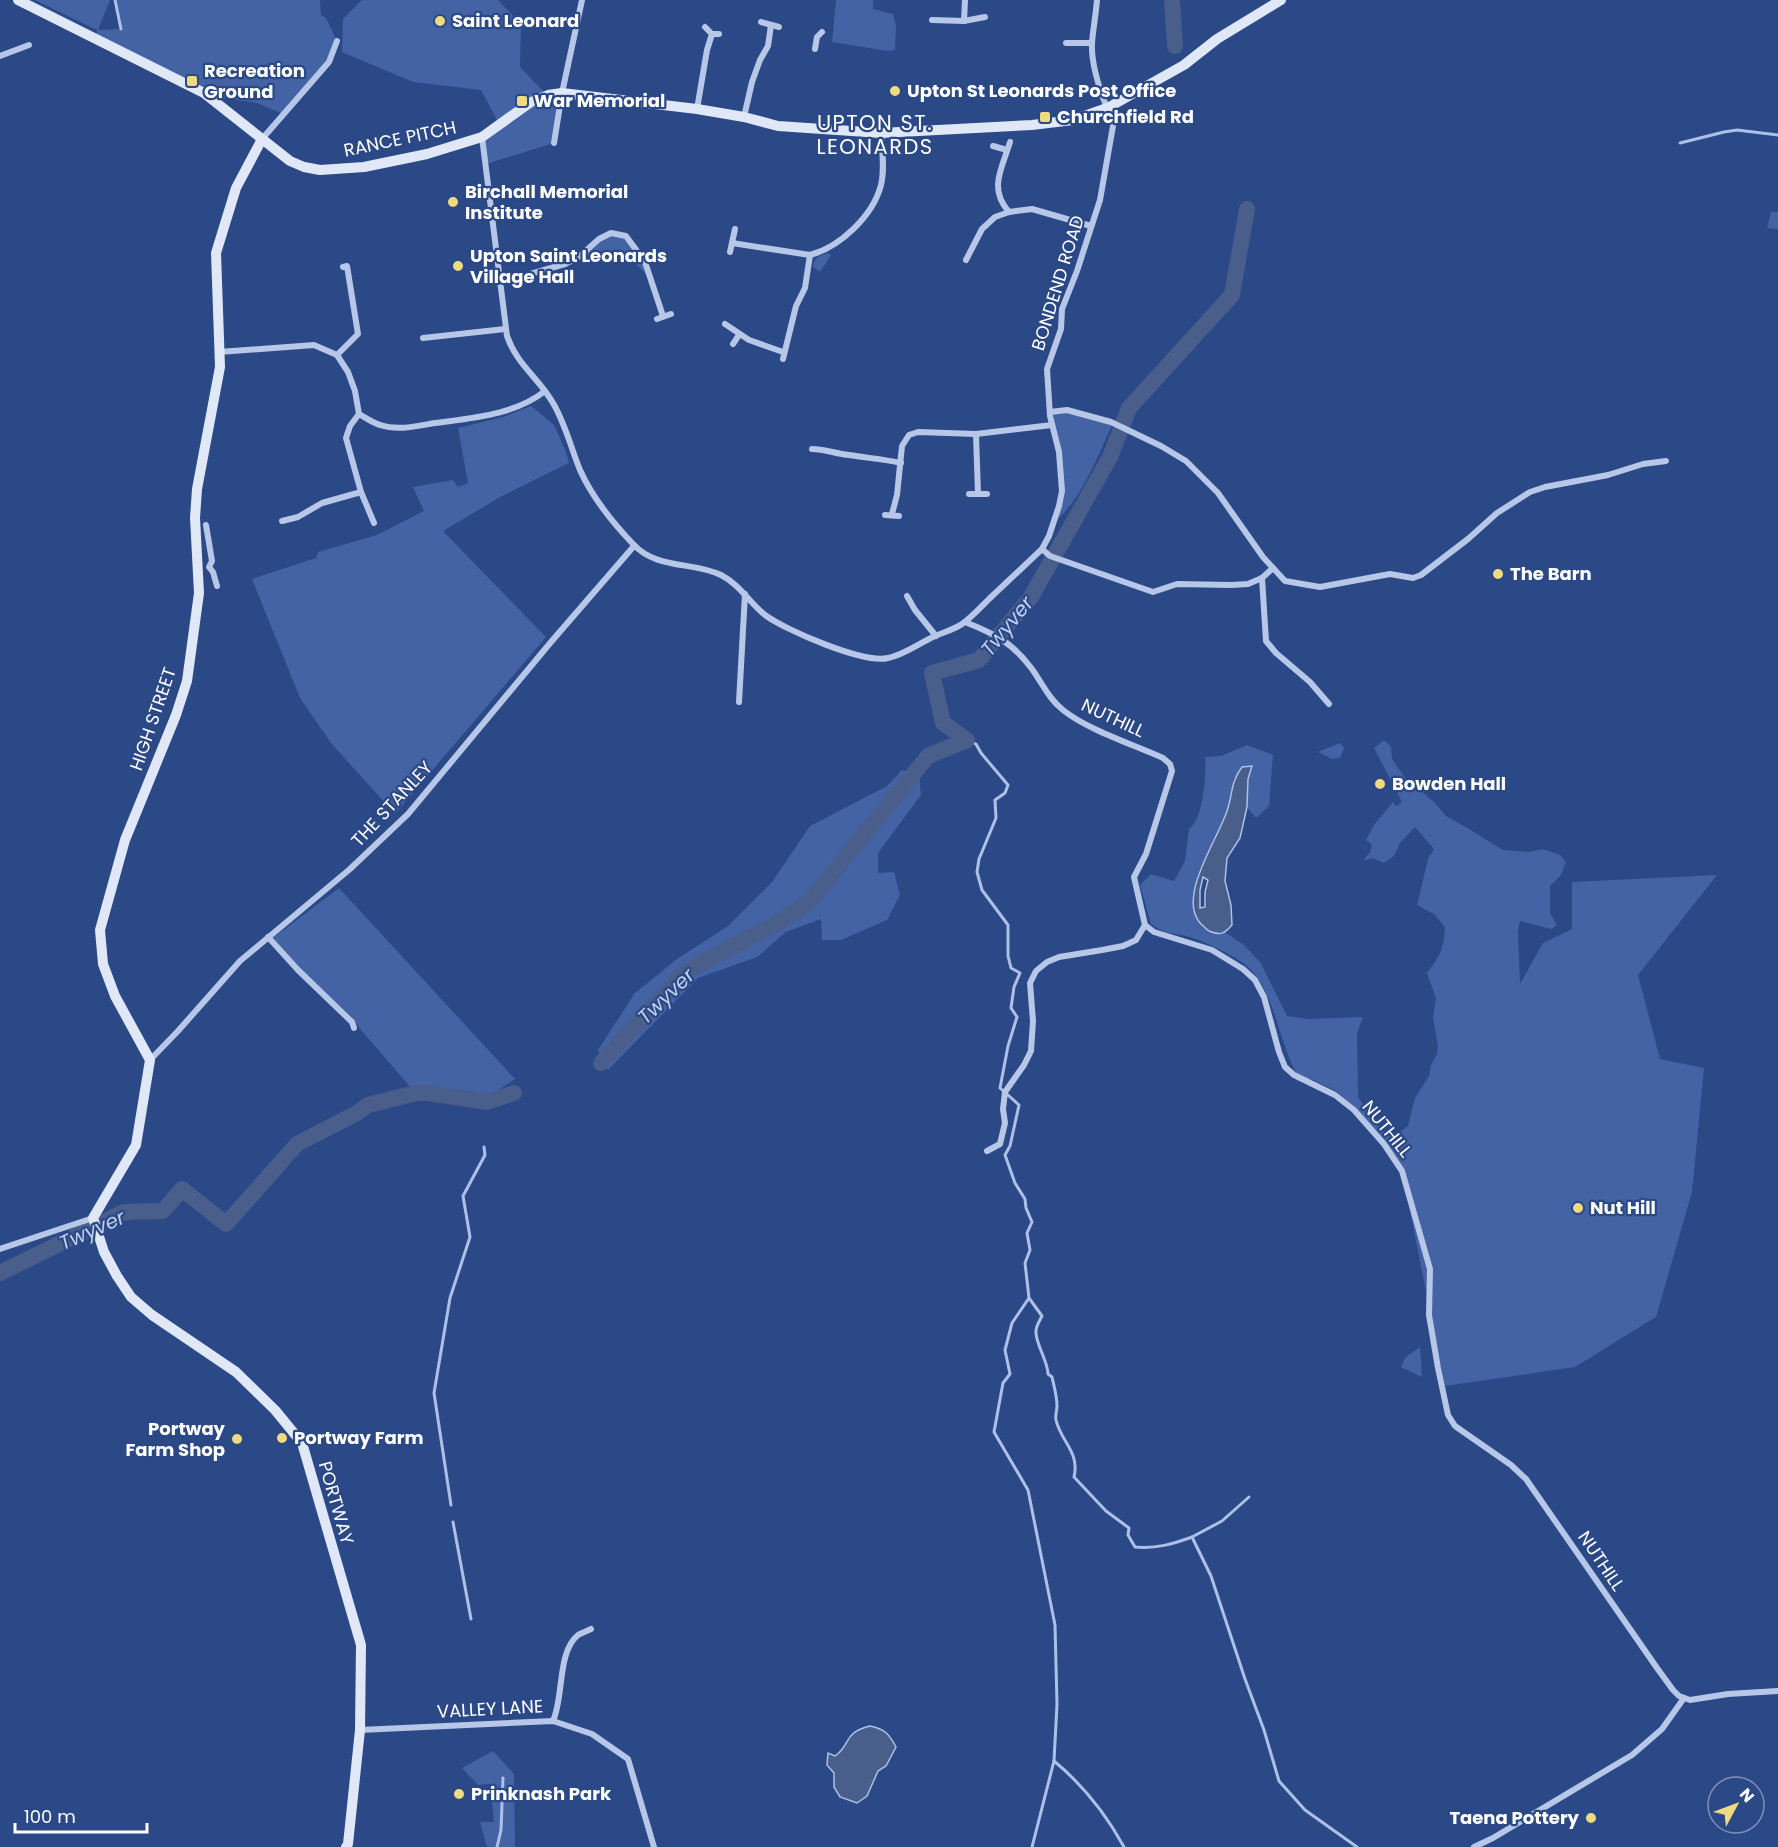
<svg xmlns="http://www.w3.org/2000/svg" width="1778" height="1847" font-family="Poppins,sans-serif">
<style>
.green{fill:#4363a5}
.water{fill:#495e8b;stroke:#acc0e8;stroke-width:1.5;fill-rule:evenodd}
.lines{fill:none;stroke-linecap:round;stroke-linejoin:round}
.stream{stroke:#acc0e8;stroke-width:3}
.river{stroke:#495e8b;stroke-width:16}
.street{stroke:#b7c7e8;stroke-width:6}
.secondary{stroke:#e0e7f7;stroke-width:10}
.poi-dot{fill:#eeda7f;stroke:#2b4887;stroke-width:2}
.labels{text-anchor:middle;stroke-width:4.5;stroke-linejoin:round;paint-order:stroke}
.poi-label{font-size:18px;font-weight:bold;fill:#fff;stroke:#2b4887;text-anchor:start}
.street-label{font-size:18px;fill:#fff;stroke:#2b4887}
.water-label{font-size:20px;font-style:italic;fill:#c2d1ef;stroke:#2b4887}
.quarter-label{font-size:21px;letter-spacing:1.5px;fill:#fff;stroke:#2b4887}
</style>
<rect width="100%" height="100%" fill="#2b4887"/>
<!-- green -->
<g class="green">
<path d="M35,0H110L98,30L121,29L115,0H320L321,15L326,18L337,41L329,62L283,114L257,103L208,96L96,40L97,30Z"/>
<path d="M362,0H498L521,24L520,67L547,95L562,93L554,143L486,164L483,143L499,124L481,90L413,82L342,52L343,19Z"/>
<path d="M836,0H873V9L893,14L896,25L895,50L888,51L832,42Z"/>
<path d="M1771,212H1778V229L1767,228Z"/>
<path d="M611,233L626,236L645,262L647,276C638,264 623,251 607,251C596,252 594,259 580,256Z"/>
<path d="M828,253L831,255L820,272L813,267C814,257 819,256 828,253Z"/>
<path d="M531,406L554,425L565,449L569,463L502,496L443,531L546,637L395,814L331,743L300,698L252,579L316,558L318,552L377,535L424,511L413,487L453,480L458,487L468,483L458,428L503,417Z"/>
<path d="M1067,410L1112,425C1099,454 1081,501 1055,521C1066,485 1058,447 1050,412Z"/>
<path d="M1384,740L1391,747L1392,759L1405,778L1433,801L1446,816L1464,826L1503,850L1529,852L1543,849L1560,855L1566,862L1561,875L1550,886V913L1557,925L1551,929L1520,921L1518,931L1520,984L1543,943L1572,929V882L1717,875L1638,975L1660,1059L1704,1068L1692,1192L1656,1317L1575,1367L1445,1386L1402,1171L1358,1111L1336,1091L1313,1080L1298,1076C1279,1045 1275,991 1248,967C1238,957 1200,939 1186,936C1169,932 1166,935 1151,924L1140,885L1151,874L1174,881L1185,861L1189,829C1203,820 1207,773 1205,757L1221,756L1247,745L1273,755L1269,806L1256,818L1247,807L1248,779L1234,778L1227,811L1198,874L1193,901L1216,934L1225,932L1244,945L1260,962L1287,1016L1309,1019L1363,1017L1357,1033L1358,1097L1375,1123L1392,1138L1408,1126L1415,1098L1429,1076L1431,1065L1437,1054L1438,1046L1433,1017L1436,998L1427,973C1440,957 1444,947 1445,927L1434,914L1417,905L1428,859L1434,849L1415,827L1400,843L1394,856L1384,863L1372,858L1363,861L1370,852L1372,845L1366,840L1374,825L1393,802L1396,806L1402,802L1374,748Z"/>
<path d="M1340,743L1344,748L1340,758L1332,759L1318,752Z"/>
<path d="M902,770L919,774L921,795L878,853V873L894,872L900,895L887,920L841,940H822L821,919L786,932L757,957L698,978L608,1070L598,1050L635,993L677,959L728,926L772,882L810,826L887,786Z"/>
<path d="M339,888L515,1079L486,1098L429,1089L413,1090L361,1030L352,1017L300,969L273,938Z"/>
<path d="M1420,1347L1422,1377L1401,1367L1405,1358Z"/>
<path d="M493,1751L514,1774L515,1847H487L480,1822H494L490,1784L478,1785L462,1768Z"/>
</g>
<!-- water -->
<g class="water">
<path d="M1252,766L1248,779L1247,807L1240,838L1227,858L1225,881L1231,905L1232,925C1226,932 1221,936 1212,932C1207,931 1205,927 1201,924C1176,898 1218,839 1227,811C1233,794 1230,783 1242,767ZM1203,877L1208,880L1205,892V907L1200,908V890Z"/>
<path d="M870,1726C885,1729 889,1734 896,1747L886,1766L878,1771L867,1796L857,1803L840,1797L834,1787V1773L827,1765L828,1753L835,1756C852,1744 842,1733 870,1726Z"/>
</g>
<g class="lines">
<!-- stream -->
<g class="stream">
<path d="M115,0L121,29"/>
<path d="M1680,143L1724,132L1737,130L1778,135"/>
<path d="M967,740L976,744L981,753L1008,785L1005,793L995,800L996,818L979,859L977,872L982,890L1008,925V956L1011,968L1020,973L1014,987L1011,1008L1017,1017L1008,1046L1000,1088L1019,1105L1010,1146L1005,1155L1015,1183L1025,1199L1026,1208L1032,1222L1027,1233L1030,1250L1025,1263L1029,1298L1042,1316C1040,1320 1036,1326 1036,1331C1035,1343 1048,1361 1048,1374L1052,1377C1054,1386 1057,1396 1057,1406C1057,1411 1055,1414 1056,1420C1061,1442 1080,1452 1074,1477L1106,1511L1129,1528L1128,1535L1135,1547C1156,1549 1173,1544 1192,1537L1211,1576L1245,1679L1264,1730L1279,1781L1305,1810L1357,1847"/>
<path d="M1029,1298L1012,1323L1005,1350L1010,1374L1003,1383L994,1432L1028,1490L1055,1625L1057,1704L1054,1761L1032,1847"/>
<path d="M451,1505L434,1393L450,1298L470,1237L463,1196L485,1155L484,1147"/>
<path d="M453,1522L471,1619"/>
<path d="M1192,1537L1222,1521L1249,1497"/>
<path d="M1054,1761C1083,1785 1106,1814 1124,1847"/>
<path d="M497,1847L501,1830L503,1778"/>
</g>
<!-- river -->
<g class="river">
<path d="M1172,0L1175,46"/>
<path d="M601,1063L685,972L777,923L809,902L928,756L967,740L943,723L932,673L979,660L1031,597L1110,457L1129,408L1232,295L1247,209"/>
<path d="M0,1273L124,1212L163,1211L182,1189L226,1224L297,1144L357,1113L368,1105L416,1093H428L487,1102L514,1093"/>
</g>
<!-- street -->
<g class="street">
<path d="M932,20L964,21L965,0"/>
<path d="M964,21L985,17"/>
<path d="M761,22L779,27"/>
<path d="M705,27L712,34H719"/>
<path d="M1066,43H1092"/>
<path d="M815,49L817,37L822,32"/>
<path d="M0,56L29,45"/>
<path d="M697,109L707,50L712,34"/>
<path d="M744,117L752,82L760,60L768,46L771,25"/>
<path d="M482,137L507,336C517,365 538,377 553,403C565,423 571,448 580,470C592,497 613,523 633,544C657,570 692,561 721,575C739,584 750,603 765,615C785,630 864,664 888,658C903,655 915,646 929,639C939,633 952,631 962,624C972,617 980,608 989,599C1006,583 1024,566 1042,549L1049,536L1059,506L1062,491L1059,452L1050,416L1047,369L1061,329L1062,309L1077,271L1100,200L1113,126L1111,106L1107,108C1099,88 1091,64 1092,43C1093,29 1096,14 1097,0"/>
<path d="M262,139L329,62L337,41"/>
<path d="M554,143L562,93L582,0"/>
<path d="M993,146L1007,150"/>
<path d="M1009,212C988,188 1002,169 1010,142"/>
<path d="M732,243L810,255"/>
<path d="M730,252L735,229"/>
<path d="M966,260L982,229L995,217L1009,212L1032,209L1091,226"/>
<path d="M499,283L565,264L580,256L599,239L611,233L626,236L645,262L663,316"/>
<path d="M657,319L671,314"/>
<path d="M725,324L749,340L783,352"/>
<path d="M423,338L505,329"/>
<path d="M733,344L739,335"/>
<path d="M219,352L314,345L337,355L348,372L355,391L359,414C366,418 373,423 380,425C398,431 417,426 435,423C472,418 515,415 545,391"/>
<path d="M337,355L358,334L347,266L343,267"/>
<path d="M783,359L796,306L805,288L810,255C840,247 873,216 881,185C885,169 882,150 881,133"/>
<path d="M1050,412L1067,410L1111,422L1161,446L1186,461L1218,493L1263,557L1285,581L1320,587L1390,574L1413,578L1421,575L1468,539L1497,513L1530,492L1545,487L1608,475L1643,464L1666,461"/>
<path d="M359,414L350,426L346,438L361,492L374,523"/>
<path d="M976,434L978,494"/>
<path d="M812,449C825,449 836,454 849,455C867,458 883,459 901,463"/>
<path d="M969,494H987"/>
<path d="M892,514L897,495L902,446L909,435L918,432L976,434L1052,425"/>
<path d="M885,515L899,516"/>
<path d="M282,521L298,517L322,503L361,492"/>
<path d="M206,525L212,561L209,567L213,572L217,586"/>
<path d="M1042,549L1050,556L1153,592L1177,584L1231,585L1248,584L1262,578L1273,568"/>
<path d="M1262,578L1266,641L1276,653L1310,682L1329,704"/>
<path d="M907,596L915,610L936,636"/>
<path d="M965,622C995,634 1012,642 1032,669C1042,683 1049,699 1063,710C1086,729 1134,745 1163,758L1170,764L1172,771L1146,854L1134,877L1145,925L1154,932L1212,950L1243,969L1255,980L1264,997L1279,1052L1285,1067L1294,1075L1335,1095L1354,1110L1384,1144L1402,1171L1430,1269L1429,1315L1438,1368L1448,1415L1455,1426L1511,1465L1526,1479L1657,1668L1673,1690L1679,1696L1690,1700L1728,1694L1778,1691"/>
<path d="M739,702L745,594"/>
<path d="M268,937L298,970L352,1022L354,1028"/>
<path d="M150,1060L178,1031L240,961L350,869L408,814L551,642L634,546"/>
<path d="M987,1151L1000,1144L1005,1123L1003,1109L1005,1092L1024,1065L1031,1051L1033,1021L1030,983L1036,971L1047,962L1059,957L1102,950L1123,946L1136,940L1145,925"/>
<path d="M0,1249L93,1218"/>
<path d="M553,1721C564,1697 557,1652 578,1635C581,1633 587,1631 591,1629"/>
<path d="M360,1730L553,1721L592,1734L628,1759L654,1847"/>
<path d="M1474,1847L1493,1838L1632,1755L1662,1729L1684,1698"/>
</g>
<!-- secondary -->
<g class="secondary">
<path d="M18,0L204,93L290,161L304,167L320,170L364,167L427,154L482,137L531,102L548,95L562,93L697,109L744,117L778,126L881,133L1032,125L1073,120L1107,108"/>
<path d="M1111,106L1184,65L1217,39L1281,0"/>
<path d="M262,139L236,188L216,253L220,367L197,489L195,518L199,593L187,681L176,715L125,840L100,930L103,964L115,996L150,1060L136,1145L93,1218L104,1252L117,1276L131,1297L152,1315L236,1372L275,1410L302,1443L361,1645L360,1730L348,1844L346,1847"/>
</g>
</g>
<!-- markers -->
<g class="poi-dot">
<circle cx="440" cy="21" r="6"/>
<rect x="186" y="75" width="12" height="12" rx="3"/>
<circle cx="895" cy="91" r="6"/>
<rect x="516" y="95" width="12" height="12" rx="3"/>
<rect x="1039" y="111" width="12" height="12" rx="3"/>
<circle cx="453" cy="202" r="6"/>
<circle cx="458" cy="266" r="6"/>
<circle cx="1498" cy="574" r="6"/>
<circle cx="1380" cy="784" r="6"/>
<circle cx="1578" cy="1208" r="6"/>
<circle cx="282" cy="1438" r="6"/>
<circle cx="237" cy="1439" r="6"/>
<circle cx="459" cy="1794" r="6"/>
<circle cx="1591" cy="1818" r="6"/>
</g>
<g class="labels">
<!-- poi labels -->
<g class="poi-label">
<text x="452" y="27">Saint Leonard</text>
<text x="204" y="77">Recreation<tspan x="204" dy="21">Ground</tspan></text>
<text x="907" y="97">Upton St Leonards Post Office</text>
<text x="534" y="107">War Memorial</text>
<text x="1057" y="123">Churchfield Rd</text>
<text x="465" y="198">Birchall Memorial<tspan x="465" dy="21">Institute</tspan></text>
<text x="470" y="262">Upton Saint Leonards<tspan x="470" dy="21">Village Hall</tspan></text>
<text x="1510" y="580">The Barn</text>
<text x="1392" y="790">Bowden Hall</text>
<text x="1590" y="1214">Nut Hill</text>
<text x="225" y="1435" text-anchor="end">Portway<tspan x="225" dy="21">Farm Shop</tspan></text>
<text x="294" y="1444">Portway Farm</text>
<text x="471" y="1800">Prinknash Park</text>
<text x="1579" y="1824" text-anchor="end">Taena Pottery</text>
</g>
<!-- street labels -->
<g class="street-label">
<text transform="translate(400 139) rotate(-12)" y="6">RANCE PITCH</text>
<text transform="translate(1058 283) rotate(-73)" y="6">BONDEND ROAD</text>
<text transform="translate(1113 718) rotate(25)" y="6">NUTHILL</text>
<text transform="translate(153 719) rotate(-71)" y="6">HIGH STREET</text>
<text transform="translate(392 804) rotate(-47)" y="6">THE STANLEY</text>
<text transform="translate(1387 1129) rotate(51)" y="6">NUTHILL</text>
<text transform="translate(336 1503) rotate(74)" y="6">PORTWAY</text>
<text transform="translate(1601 1561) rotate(56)" y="6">NUTHILL</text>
<text transform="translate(490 1709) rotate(-3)" y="6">VALLEY LANE</text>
</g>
<!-- water labels -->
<g class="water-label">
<text transform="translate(1007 626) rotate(-51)" y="7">Twyver</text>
<text transform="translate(666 996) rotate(-44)" y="7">Twyver</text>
<text transform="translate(92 1230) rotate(-24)" y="7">Twyver</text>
</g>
<!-- quarter labels -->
<g class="quarter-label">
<text x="875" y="130">UPTON ST.<tspan x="875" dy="24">LEONARDS</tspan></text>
</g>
</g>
<!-- north arrow -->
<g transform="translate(1736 1805) rotate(49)"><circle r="28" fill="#2b4887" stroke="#8091b7" stroke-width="1.5"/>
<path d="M0-4.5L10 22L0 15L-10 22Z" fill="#eeda7f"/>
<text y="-9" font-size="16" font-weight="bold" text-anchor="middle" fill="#ffffff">N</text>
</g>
<!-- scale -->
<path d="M15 1823v9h132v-9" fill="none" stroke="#ffffff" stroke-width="3"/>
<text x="24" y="1823" font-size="18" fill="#ffffff" stroke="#2b4887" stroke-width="4.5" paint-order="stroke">100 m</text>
</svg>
